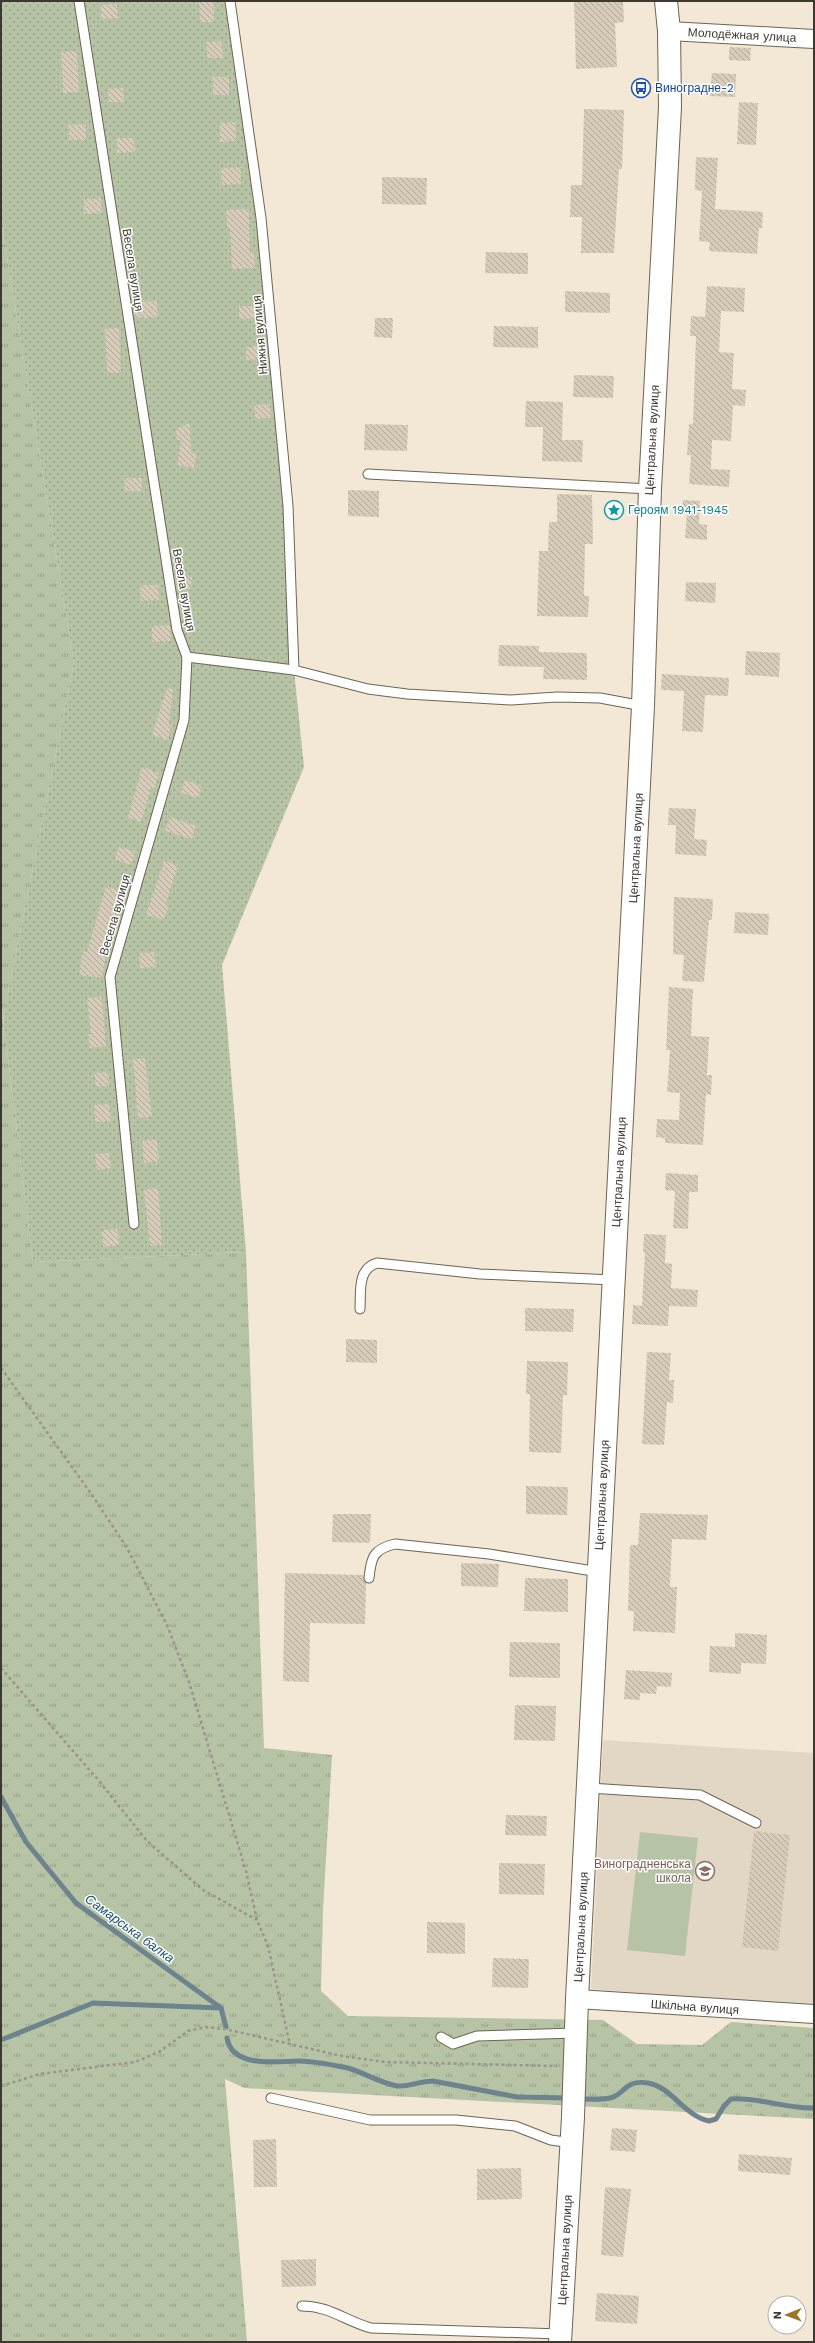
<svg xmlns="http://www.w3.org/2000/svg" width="815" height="2343" font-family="'Work Sans',sans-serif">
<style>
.education{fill:#e2d7c4}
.grass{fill:url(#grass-tufts)}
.garden{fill:url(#garden-dots)}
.pitch{fill:#b6c3a4}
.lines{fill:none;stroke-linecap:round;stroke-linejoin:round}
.stream{stroke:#6d838e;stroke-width:5}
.building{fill:url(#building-back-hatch)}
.service-casing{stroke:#6d6453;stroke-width:11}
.minor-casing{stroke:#6d6453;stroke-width:20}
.tertiary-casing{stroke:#6d6453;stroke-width:24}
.path{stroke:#9c9487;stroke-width:2.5;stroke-dasharray:3 3;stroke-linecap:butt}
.service{stroke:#fff;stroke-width:9}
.minor{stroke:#fff;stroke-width:18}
.tertiary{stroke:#fff;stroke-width:22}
.labels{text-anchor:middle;stroke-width:3;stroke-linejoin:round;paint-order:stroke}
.street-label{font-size:12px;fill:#3d3931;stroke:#fff}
.transit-label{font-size:12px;fill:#164399;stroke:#fff;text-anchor:start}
.culture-label{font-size:12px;fill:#0d838f;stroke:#fff;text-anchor:start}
.education-label{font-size:12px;fill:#785e54;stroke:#fff;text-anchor:end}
.water-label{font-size:13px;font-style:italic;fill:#16536f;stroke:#fff}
</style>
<defs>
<pattern id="grass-tufts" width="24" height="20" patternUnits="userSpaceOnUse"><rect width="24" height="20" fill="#b6c3a4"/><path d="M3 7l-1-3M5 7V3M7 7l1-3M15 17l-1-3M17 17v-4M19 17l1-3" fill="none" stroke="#959f86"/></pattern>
<pattern id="garden-dots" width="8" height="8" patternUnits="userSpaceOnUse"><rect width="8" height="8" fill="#b6c3a4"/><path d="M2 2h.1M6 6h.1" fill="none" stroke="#959f86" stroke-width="1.8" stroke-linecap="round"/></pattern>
<pattern id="building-back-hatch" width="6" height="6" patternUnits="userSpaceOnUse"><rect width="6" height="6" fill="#d6ccb9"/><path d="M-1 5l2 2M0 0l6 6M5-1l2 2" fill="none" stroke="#afa797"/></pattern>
</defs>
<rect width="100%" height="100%" fill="#f3e8d5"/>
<!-- education -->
<path class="education" d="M603,1740L814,1753V2007L591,1989Z"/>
<!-- grass -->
<path class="grass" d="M1,221L74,663L3,1018L33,1262L246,1252L264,1748L332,1755L323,1910L321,1991L348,2016L603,2020L637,2044L702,2045L731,2022L814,2028V2119L244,2088L225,2079L247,2342H1Z"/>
<!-- garden -->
<path class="garden" d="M1,1H230L261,218L288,506L294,670L304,767L222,965L246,1252L33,1262L3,1018L74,663L1,221Z"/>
<!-- pitch -->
<path class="pitch" d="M640,1832L698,1838L685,1956L627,1950Z"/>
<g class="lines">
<!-- stream -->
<g class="stream">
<path d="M1,1797L26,1842L76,1903L221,2008L226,2027"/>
<path d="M227,2038C232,2069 279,2061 299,2061C314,2061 333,2065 348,2068C364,2073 381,2083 397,2086C409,2087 420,2081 433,2081L517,2097L569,2098"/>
<path d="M1,2040L93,2003L221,2008"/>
<path d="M579,2099C589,2099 601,2100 610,2098C625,2095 624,2079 648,2083C672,2087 684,2116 709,2121L716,2119L724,2106L731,2099C759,2097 786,2109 814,2108"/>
</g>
</g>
<!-- building -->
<g class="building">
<path d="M199,1H214V22H200Z"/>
<path d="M574,1H623L624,22L615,23L617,67L576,69Z"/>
<path d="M117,4L118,18L101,19V5Z"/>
<path d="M222,41L223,58H207L206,42Z"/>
<path d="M729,47L751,48L750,61L729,60Z"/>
<path d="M77,51L79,92L63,93L61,52Z"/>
<path d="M712,73L736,74L735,97L710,96Z"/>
<rect x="213" y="77" width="16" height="18"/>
<path d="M123,88L124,102H109L108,89Z"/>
<path d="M739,102L758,103L756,145L737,144Z"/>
<path d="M584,109L624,110L622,169H619L614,253H581L582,217H570L571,185H582Z"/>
<path d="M235,122L236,141L220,142V123Z"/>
<path d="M86,124V140H69V125Z"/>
<path d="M117,138H134L135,152L117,153Z"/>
<path d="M696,157L718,158L715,209L763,212L762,228H759L757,254L709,251L710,242L699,241L702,191L695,190Z"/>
<path d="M241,167V184L222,185L221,168Z"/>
<path d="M382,177L427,178L426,205L382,204Z"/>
<path d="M101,198L102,213L84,214V199Z"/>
<path d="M249,209L250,253H254L255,268L232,269L230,229H227L226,210Z"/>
<path d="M486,252L528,253V274L485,273Z"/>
<path d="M707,286L745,288L744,312L721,311L719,352L734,353L732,389L746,390L745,406L733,405L731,441L712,440L711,469L730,470L729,487L689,484L691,455H687L689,424H693L696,336H690L691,316L705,317Z"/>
<path d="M565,291L610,293V313L565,312Z"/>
<path d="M157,301L158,317L135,318V302Z"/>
<path d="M239,306H260L261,318L239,319Z"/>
<path d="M375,318H393L392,338L374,337Z"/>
<path d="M494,326L538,327V348L493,347Z"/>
<path d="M119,328L121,373H107L105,329Z"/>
<path d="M263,346L264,359L246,360V347Z"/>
<path d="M574,375L614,376L613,398L573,397Z"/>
<path d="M526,401L563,402L562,440H583L582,462L542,461L543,427H525Z"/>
<path d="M270,404L271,418L255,419L254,405Z"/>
<path d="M184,424H190L191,453L196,454L194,468L177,465L181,440H177L176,428L183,427Z"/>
<path d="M365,424L408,425L407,451L364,450Z"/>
<path d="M124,478H142V491H125Z"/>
<path d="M348,490L379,491V517L348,516Z"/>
<path d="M557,494L592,495L593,544H585L584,596H589L588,617L537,616L539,551H548L549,522H557Z"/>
<path d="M683,500L700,501L699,524L707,525V540L685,538L687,513L682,512Z"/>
<path d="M175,575L192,577L190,590L177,588Z"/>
<path d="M686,582L716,583L715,603L685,601Z"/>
<path d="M140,585H158L159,600L141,601Z"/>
<path d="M170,625L171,641L152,642V626Z"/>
<path d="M499,645L539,646V652L587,653V680L543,679L544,667L498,666Z"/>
<path d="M746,651L780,653L779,677L745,675Z"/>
<path d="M662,674L729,678L728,696L705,695L703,732L682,731L684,691L661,690Z"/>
<path d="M167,688L173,689L169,725H172L167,740L152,735Z"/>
<path d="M142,767L159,773L154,789L151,788L141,822L128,818Z"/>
<path d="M185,780L202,786L198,798L181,793Z"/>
<path d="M669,808L696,809L694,839L707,840L706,856L675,854L676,825H668Z"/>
<path d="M170,817L196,826L192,839L165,831Z"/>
<path d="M119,846L135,852L131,865L115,859Z"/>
<path d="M164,861L178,865L166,903L169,904L164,920L146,915Z"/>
<path d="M106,886L125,892L111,937H109L102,978L79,975L83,951L87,952Z"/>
<path d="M674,897L713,899L712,920H709L704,982L682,981L684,955L673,954Z"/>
<path d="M735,912L769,914L768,935L734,933Z"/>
<path d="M154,952L156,967L140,968L139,953Z"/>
<path d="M669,987L693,989L691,1036L709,1037L707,1075H712L711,1095L706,1094L703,1145L665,1143V1138L656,1137L657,1119L679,1120L680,1093L667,1092L670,1050H666Z"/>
<path d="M102,997L106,1046L90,1048L88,1034H91L87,998Z"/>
<path d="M145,1058L152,1117L138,1118L133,1059Z"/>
<path d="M108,1072L109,1086L96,1087L94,1073Z"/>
<path d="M109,1104L111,1121L95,1122L94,1105Z"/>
<path d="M157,1139L159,1161L144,1163L142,1141Z"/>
<path d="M109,1153L111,1168L97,1170L95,1154Z"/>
<path d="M666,1173L698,1175V1192H689L688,1229L673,1228L675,1191L665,1190Z"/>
<path d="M158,1188L162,1245L150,1246L144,1190Z"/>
<path d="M118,1229L119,1245L103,1247L102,1230Z"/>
<path d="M644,1234L666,1235L665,1263L672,1264L671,1288L698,1290L697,1307L669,1306L668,1326L632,1324L633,1305L642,1306L645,1252H643Z"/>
<path d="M525,1308L574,1309L573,1332L525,1331Z"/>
<path d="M346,1339L377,1340V1363L346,1362Z"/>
<path d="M647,1352L671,1353L669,1380H674L673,1403L667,1402L664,1445L642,1444Z"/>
<path d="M527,1361L568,1362L567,1395H563L561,1453L529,1452L530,1394H526Z"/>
<path d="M526,1486L568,1487L567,1515L526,1514Z"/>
<path d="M640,1513L708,1515L706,1540L672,1539L670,1587H677L675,1633L633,1631L634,1611H628L630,1545H638Z"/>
<path d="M333,1514H371L370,1543L332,1542Z"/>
<path d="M461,1563L499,1564L498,1587L461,1586Z"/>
<path d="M285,1573L363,1575L366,1583L365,1624L310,1623L309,1682L283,1681Z"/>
<path d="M525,1578L568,1579V1612L524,1611Z"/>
<path d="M735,1633L767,1635L766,1664L741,1663V1674L709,1672L710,1646L735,1647Z"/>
<path d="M510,1642L560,1643V1678L509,1677Z"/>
<path d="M626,1670L672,1673L671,1687L657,1686L656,1694L640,1693V1700L624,1699Z"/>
<path d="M515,1705L556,1706L555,1741L514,1740Z"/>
<path d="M506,1815L547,1816L546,1836L505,1835Z"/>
<path d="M754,1831L790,1835L778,1951L742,1947Z"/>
<path d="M499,1863L545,1864L544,1895L499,1894Z"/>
<path d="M427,1922L465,1923V1954L427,1953Z"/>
<path d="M493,1958L529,1959L528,1988L492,1987Z"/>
<path d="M612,2128L637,2130L635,2152L610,2150Z"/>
<path d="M276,2139L277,2187H254L253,2140Z"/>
<path d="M739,2154L792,2158L790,2175L738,2171Z"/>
<path d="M521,2168L522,2199L477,2200V2169Z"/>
<path d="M605,2187L631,2189L623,2257L601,2255Z"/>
<path d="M316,2259V2286L282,2287L281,2260Z"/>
<path d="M597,2293L639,2296L637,2324L595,2321Z"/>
</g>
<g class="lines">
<!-- service casing -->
<g class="service-casing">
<g id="service">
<path d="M79,1L177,630L187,657L184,720L110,977L134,1224"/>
<path d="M230,1L261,218L288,506L294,670"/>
<path d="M368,474L650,489"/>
<path d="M187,657L294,670L368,689L407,694L511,700L557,697L600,698L643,706"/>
<path d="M360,1309C361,1292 357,1269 377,1263L480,1274L614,1280"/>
<path d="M369,1578C371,1558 373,1549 395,1544L489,1554L599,1572"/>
<path d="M589,1788L700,1795L756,1823"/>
<path d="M441,2037L453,2044L477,2036L576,2033"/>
<path d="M271,2098L370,2120H456L515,2126L551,2140L572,2143"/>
<path d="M302,2306C330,2306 345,2321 371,2328L560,2334"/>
</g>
</g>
<!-- minor casing -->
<g class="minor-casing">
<g id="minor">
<path d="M669,31L814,39"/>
<path d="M577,1999L814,2014"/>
</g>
</g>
<!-- tertiary casing -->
<g class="tertiary-casing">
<path id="tertiary" d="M560,2342L573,2117L577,1999L643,706L650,489L670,107L669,31L666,1"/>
</g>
<!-- path -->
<g class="path">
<path d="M1,1368L90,1492L127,1548L167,1625L189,1682L246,1871L257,1920L268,1946L290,2045"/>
<path d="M1,1668L99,1781L147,1841L203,1890L257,1920"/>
<path d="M1,2086L40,2074L135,2062L159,2052L188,2031L206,2027L225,2029L342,2056L385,2062L557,2066"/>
</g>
<!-- service -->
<use href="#service" class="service"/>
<!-- minor -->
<use href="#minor" class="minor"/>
<!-- tertiary -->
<use href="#tertiary" class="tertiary"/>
</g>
<!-- icons -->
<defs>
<g id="bus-ring" transform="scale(1)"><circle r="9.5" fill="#fff" stroke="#1a4fb4" stroke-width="1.5"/><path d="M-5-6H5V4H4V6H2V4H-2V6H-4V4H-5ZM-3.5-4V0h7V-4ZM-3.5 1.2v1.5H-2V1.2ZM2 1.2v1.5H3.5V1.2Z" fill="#1a4fb4"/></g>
<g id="sight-ring" transform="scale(1)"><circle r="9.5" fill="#fff" stroke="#0f9aa8" stroke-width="1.5"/><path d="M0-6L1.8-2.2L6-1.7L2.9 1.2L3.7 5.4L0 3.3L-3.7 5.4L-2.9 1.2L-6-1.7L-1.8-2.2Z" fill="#0f9aa8"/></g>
<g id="school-ring" transform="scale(1)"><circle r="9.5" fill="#fff" stroke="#8d6e63" stroke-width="1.5"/><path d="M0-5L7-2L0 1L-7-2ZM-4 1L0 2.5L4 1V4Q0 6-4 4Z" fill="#8d6e63"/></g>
</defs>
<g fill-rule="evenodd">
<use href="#bus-ring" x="641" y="88"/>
<use href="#sight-ring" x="614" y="510"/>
<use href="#school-ring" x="705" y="1871"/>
</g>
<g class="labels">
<!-- street labels -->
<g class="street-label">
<text transform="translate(742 35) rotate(3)" y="4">Молодёжная улица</text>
<text transform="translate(133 270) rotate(81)" y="4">Весела вулиця</text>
<text transform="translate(260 335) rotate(-95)" y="4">Нижня вулиця</text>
<text transform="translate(652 440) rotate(-87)" y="4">Центральна вулиця</text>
<text transform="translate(184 590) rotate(80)" y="4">Весела вулиця</text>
<text transform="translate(636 848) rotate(-87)" y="4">Центральна вулиця</text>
<text transform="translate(115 915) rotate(-74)" y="4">Весела вулиця</text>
<text transform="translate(619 1172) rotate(-87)" y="4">Центральна вулиця</text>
<text transform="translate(602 1495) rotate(-87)" y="4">Центральна вулиця</text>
<text transform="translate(581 1927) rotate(-87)" y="4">Центральна вулиця</text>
<text transform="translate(695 2007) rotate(4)" y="4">Шкільна вулиця</text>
<text transform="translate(565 2250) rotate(-87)" y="4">Центральна вулиця</text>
</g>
<!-- transit labels -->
<g class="transit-label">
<text x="655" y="92">Виноградне-2</text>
</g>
<!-- culture labels -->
<g class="culture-label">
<text x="628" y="514">Героям 1941-1945</text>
</g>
<!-- education labels -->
<g class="education-label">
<text x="691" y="1868">Виноградненська<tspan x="691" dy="14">школа</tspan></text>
</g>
<!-- water labels -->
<g class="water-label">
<text transform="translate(130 1928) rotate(36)" y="5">Самарська балка</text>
</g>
</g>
<!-- border -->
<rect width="815" height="2343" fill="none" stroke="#3d3931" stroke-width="4"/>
<!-- north arrow -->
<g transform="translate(787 2315) rotate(269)"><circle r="19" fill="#ffffff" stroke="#b1b0ad"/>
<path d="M0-3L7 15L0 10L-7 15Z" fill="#a07425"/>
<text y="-6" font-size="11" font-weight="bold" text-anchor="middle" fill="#3d3931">N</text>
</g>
</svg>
